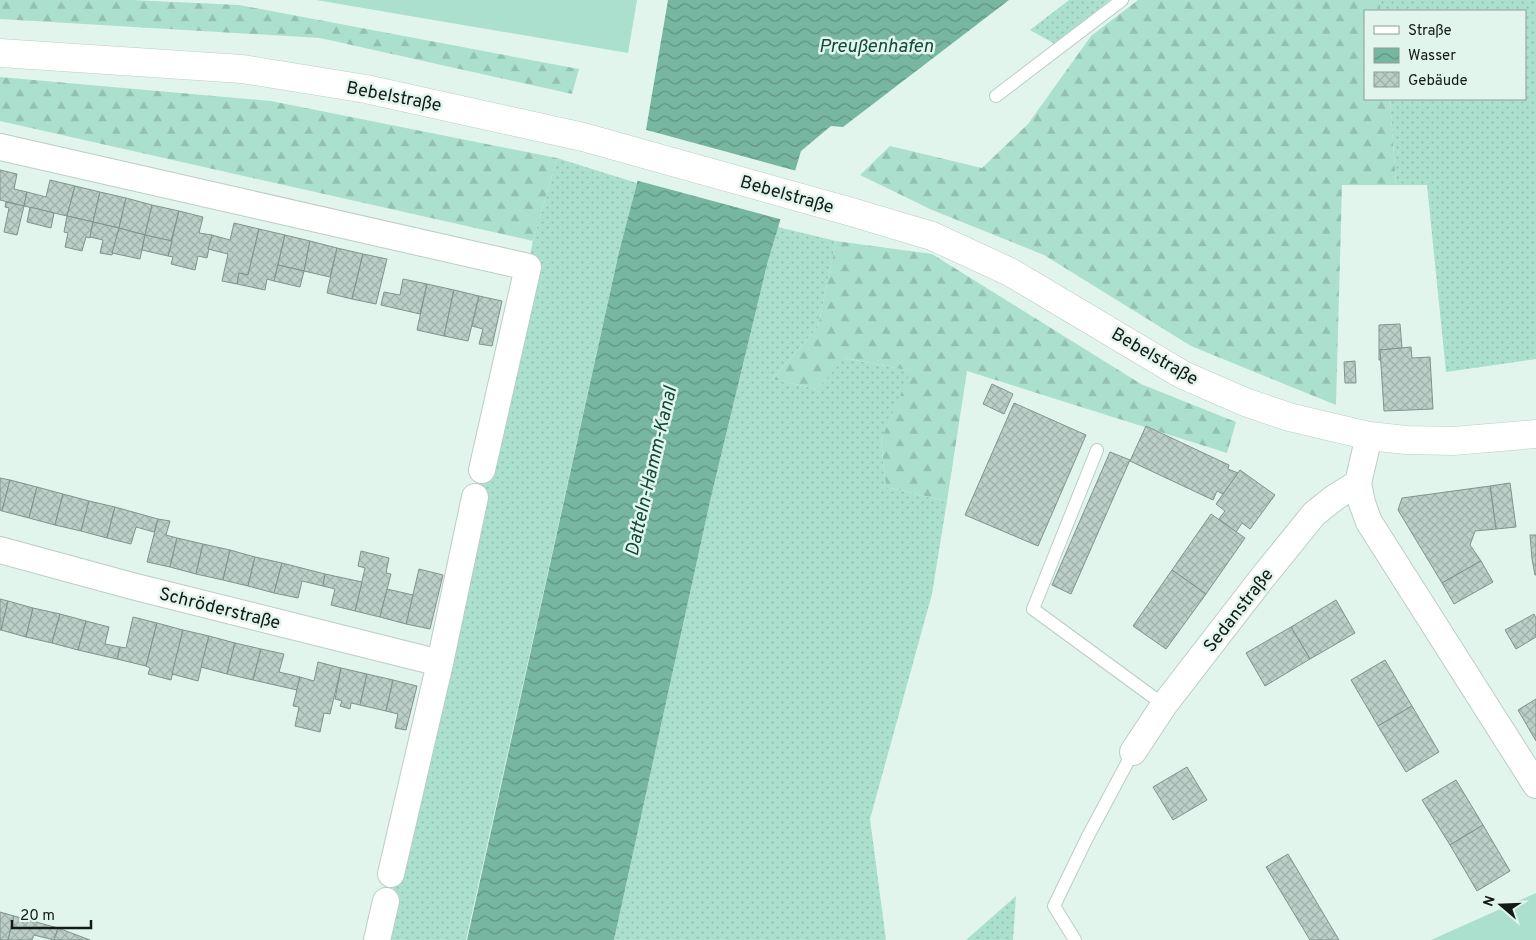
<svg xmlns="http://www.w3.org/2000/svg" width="1536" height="940" font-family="Overpass,sans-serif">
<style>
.grass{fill:url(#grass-dots)}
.forest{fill:url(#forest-firs)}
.garden{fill:#ace0ce}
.water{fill:url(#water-waves)}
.pier{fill:#e1f5ed}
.building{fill:url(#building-cross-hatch);stroke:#81938d}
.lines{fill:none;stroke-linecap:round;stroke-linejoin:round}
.service-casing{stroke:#bacdc6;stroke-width:14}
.minor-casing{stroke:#bacdc6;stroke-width:28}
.secondary-casing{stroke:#bacdc6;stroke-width:29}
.service{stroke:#fff;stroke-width:12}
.minor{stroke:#fff;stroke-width:26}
.secondary{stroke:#fff;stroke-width:28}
.labels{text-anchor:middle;stroke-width:5;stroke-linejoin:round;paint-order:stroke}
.street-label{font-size:18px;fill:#131a17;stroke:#e1f5ed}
.water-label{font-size:19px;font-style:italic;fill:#11483a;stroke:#e1f5ed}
</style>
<defs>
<pattern id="grass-dots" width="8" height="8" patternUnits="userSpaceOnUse" patternTransform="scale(1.25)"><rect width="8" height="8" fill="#ace0ce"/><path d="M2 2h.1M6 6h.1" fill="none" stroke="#93c0b0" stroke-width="1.8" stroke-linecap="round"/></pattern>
<pattern id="forest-firs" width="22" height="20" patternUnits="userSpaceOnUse" patternTransform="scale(1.25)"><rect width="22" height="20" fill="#ace0ce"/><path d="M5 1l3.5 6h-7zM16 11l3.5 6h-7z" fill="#93c0b0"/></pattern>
<pattern id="water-waves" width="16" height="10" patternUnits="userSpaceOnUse" patternTransform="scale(1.25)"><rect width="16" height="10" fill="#77b7a2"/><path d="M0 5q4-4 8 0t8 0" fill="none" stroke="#609483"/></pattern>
<pattern id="building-cross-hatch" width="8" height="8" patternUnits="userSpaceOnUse" patternTransform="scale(1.25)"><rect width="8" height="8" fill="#bbcec7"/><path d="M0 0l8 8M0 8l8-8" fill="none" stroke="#a0b0aa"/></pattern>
</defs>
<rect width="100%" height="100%" fill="#e1f5ed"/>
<!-- grass -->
<g class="grass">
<path d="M1069,0H1110L1055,44L1030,30Z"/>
<path d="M1379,0H1536V359L1446,372L1427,185H1396L1390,99H1525V11H1381Z"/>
<path d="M557,158L637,183L619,252L466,940H381L406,834L533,241Z"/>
<path d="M778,227L836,241L818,327L772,379L817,389L844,358L912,371L881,440L886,487L947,501L932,594L870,819L886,940H614L711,497L768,261Z"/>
<path d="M1016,896L1013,940H966Z"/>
</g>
<!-- forest -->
<g class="forest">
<path d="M0,0H132L239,5L579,69L572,94L320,38L0,19Z"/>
<path d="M1138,0H1379L1381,11H1365V99H1390L1396,185H1342L1336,405L1191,346L1044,255L932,210L860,175L890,146L982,168L1028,124L1091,36Z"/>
<path d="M0,77L271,101L557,158L533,241L0,121Z"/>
<path d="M836,241L932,254L1141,384L1236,422L1227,453L967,371L947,501L886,487L881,440L911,371L845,358L817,389L772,379L818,327Z"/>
</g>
<!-- garden -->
<g class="garden">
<path d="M316,0H637L628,53Z"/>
<path d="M1536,893V940H1431Z"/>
</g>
<!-- water -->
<path class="water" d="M668,0H1009L843,127L831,126L801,151L768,261L711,497L614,940H467L619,252L637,183Z"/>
<!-- pier -->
<path class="pier" d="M643,129L797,171L783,220L635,180Z"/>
<!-- building -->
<g class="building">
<path d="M0,170L17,174L14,189L27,192L24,206L0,200Z"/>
<path d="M50,180L75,186L67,216L24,206L27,192L46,197Z"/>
<path d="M75,186L100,192L93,222L67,216Z"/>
<path d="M100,192L126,198L119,228L93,222Z"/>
<path d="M126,198L152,205L145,235L119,228Z"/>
<path d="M6,202L24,206L17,235L4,232L9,208L5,207Z"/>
<path d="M152,205L179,211L171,241L145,235Z"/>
<path d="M30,207L54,213L51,228L27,222Z"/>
<path d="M179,211L203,217L199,233L212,235L207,258L198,256L195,270L171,264L173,257L168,256Z"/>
<path d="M67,216L93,222L90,238L86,237L82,251L65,247L68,233L64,232Z"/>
<path d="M93,222L119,228L112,255L100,253L103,240L90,237Z"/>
<path d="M234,223L259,229L248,275L239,273L237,284L222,281L228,254L208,249L212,235L230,240Z"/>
<path d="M119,228L145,235L140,259L112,253Z"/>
<path d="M259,229L285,235L274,281L267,279L265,290L237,284L239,273L248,275Z"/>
<path d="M145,235L172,241L168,256L142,250Z"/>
<path d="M285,235L310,241L304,271L278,265Z"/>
<path d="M310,241L337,248L330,277L304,271Z"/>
<path d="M337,248L363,254L352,299L327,293Z"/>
<path d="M363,254L387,259L376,304L352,299Z"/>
<path d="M278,265L304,271L300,287L274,281Z"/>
<path d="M403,279L427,284L420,314L381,305L384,292L400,295Z"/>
<path d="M427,284L454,290L444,336L417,330Z"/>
<path d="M454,290L479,296L468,341L444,336Z"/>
<path d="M479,296L502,301L492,346L479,344L483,329L472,326Z"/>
<path d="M1400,324L1402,348L1380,350L1381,360H1379V325Z"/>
<path d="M1411,347L1412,358L1430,357L1433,409L1384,411L1380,350Z"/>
<path d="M1355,361L1356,383H1345L1344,362Z"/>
<path d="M992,384L1013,394L1004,414L983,404Z"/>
<path d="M1014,403L1086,435L1038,546L965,515Z"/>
<path d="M1146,426L1229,465L1228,469L1238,473L1223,494L1217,491L1213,500L1130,461Z"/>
<path d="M1110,452L1130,460L1071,594L1052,585Z"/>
<path d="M1240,470L1275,495L1250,529L1242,523L1236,532L1219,519L1225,511L1216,504Z"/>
<path d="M0,478L10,480L2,511L0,510Z"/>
<path d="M10,480L37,487L29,518L2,511Z"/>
<path d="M1510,483L1516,527L1496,529L1490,486Z"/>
<path d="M1490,486L1496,529L1475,531L1470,545L1481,561L1442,583L1398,510L1402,498Z"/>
<path d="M37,487L63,494L55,525L29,518Z"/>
<path d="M63,494L89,501L81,531L55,525Z"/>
<path d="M89,501L115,507L107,538L81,531Z"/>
<path d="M115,507L158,519L154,532L136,527L131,544L107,538Z"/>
<path d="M1211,514L1245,538L1206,594L1172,570Z"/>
<path d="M158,519L170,521L166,535L177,538L170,567L147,562Z"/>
<path d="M1530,535H1536V575H1535L1532,559Z"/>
<path d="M177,538L203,544L196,574L170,567Z"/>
<path d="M203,544L230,550L223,580L196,574Z"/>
<path d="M230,550L255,557L248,586L223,580Z"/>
<path d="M361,551L389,558L386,573L391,574L380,617L355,611L365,568L358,566Z"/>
<path d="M255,557L282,563L274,593L248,586Z"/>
<path d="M1481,561L1493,582L1454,604L1442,583Z"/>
<path d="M282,563L325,574L323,586L302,581L298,598L274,593Z"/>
<path d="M419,569L443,575L430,629L406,624Z"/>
<path d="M1172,570L1206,594L1166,649L1133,626Z"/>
<path d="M325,574L362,582L355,611L331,605L335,589L323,586Z"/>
<path d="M387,589L413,595L406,624L380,617Z"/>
<path d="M0,599L8,601L1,630H0Z"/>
<path d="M1336,600L1355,633L1310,659L1291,627Z"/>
<path d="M8,601L33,608L26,637L1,630Z"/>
<path d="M33,608L60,614L52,643L26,637Z"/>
<path d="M60,614L86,621L78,650L52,643Z"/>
<path d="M1534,614L1536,618V637L1516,649L1505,630Z"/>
<path d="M133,617L157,623L146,666L117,659L120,647L126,648Z"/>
<path d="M86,621L109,627L105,644L120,647L117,659L78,650Z"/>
<path d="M157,623L183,630L171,680L148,674L150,668L146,666Z"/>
<path d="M1291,627L1310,659L1265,686L1246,653Z"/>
<path d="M183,630L209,636L198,681L172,674Z"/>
<path d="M209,636L235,643L227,674L201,667Z"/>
<path d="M235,643L261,649L253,680L227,674Z"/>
<path d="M261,649L284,654L279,672L300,677L297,690L253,680Z"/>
<path d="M1385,660L1412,706L1378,726L1351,680Z"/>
<path d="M318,662L341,668L330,714L324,713L320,732L295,726L299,707L293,706L300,677L314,681Z"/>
<path d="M341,668L367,674L360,705L351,703L350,709L340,706L342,701L335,699Z"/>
<path d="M367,674L393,680L386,711L360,705Z"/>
<path d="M393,680L417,686L406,730L395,728L398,714L386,711Z"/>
<path d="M1536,699V741L1518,710Z"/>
<path d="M1412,706L1439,752L1406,772L1378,726Z"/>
<path d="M1187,767L1207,800L1173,820L1153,787Z"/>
<path d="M1456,780L1483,825L1450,845L1422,800Z"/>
<path d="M1483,825L1510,871L1477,891L1450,845Z"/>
<path d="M1288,854L1339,940H1310L1266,867Z"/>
<path d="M0,912L14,916L8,940H0Z"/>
<path d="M14,916L58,928L54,940L34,935L32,940H8Z"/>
<path d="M58,928L90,940H54Z"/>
</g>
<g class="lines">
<!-- service casing -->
<g class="service-casing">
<g id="service">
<path d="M996,96L1122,0"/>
<path d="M1097,450L1033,609L1164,705"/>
<path d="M1075,940L1054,906L1087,838L1133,752"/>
</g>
</g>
<!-- minor casing -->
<g class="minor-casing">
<g id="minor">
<path d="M0,147L528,267L482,470"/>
<path d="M1369,436L1358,483L1362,503L1369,522L1536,785"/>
<path d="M0,550L132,586L440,663"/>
<path d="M1133,752L1164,705L1263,577L1314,514L1334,498L1358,483"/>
<path d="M391,874L440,663L475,497"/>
<path d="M377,940L386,901"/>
</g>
</g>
<!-- secondary casing -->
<g class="secondary-casing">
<path id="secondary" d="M0,53L242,69L366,89L583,137L848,211L932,236L1010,272L1183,375L1245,402L1289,417L1369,436L1406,440L1453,441L1536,434"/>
</g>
<!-- service -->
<use href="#service" class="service"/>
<!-- minor -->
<use href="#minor" class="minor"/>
<!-- secondary -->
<use href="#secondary" class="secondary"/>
</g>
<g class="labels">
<!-- street labels -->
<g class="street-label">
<text transform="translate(394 96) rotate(11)" y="6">Bebelstraße</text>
<text transform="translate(787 194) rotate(16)" y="6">Bebelstraße</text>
<text transform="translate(1155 356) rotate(30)" y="6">Bebelstraße</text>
<text transform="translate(220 608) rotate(14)" y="6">Schröderstraße</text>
<text transform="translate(1238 610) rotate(-52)" y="6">Sedanstraße</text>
</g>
<!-- water labels -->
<g class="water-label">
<text x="876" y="52">Preußenhafen</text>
<text transform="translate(650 471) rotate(-77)" y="7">Datteln-Hamm-Kanal</text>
</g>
</g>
<!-- legend -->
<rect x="1364" y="10" width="162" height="90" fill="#e1f5ed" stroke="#8f9d97"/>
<rect x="1374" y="26" width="25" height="8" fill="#ffffff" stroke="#8f9d97"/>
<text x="1408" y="35" font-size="15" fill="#131a17">Straße</text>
<rect x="1374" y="48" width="25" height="15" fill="url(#water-waves)" stroke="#8f9d97"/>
<text x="1408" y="60" font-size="15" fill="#131a17">Wasser</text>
<rect x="1374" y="72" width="25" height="15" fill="url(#building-cross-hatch)" stroke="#8f9d97"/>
<text x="1408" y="85" font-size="15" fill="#131a17">Gebäude</text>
<!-- north arrow -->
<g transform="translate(1501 905) rotate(289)" stroke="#e1f5ed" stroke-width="4" paint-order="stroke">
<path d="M0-4L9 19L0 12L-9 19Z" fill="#131a17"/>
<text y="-8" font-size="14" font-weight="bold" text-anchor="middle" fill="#131a17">N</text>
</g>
<!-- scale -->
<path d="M12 920v8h79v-8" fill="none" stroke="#131a17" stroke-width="2.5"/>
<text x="20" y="920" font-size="15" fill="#131a17" stroke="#e1f5ed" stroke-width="4" paint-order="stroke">20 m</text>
</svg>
